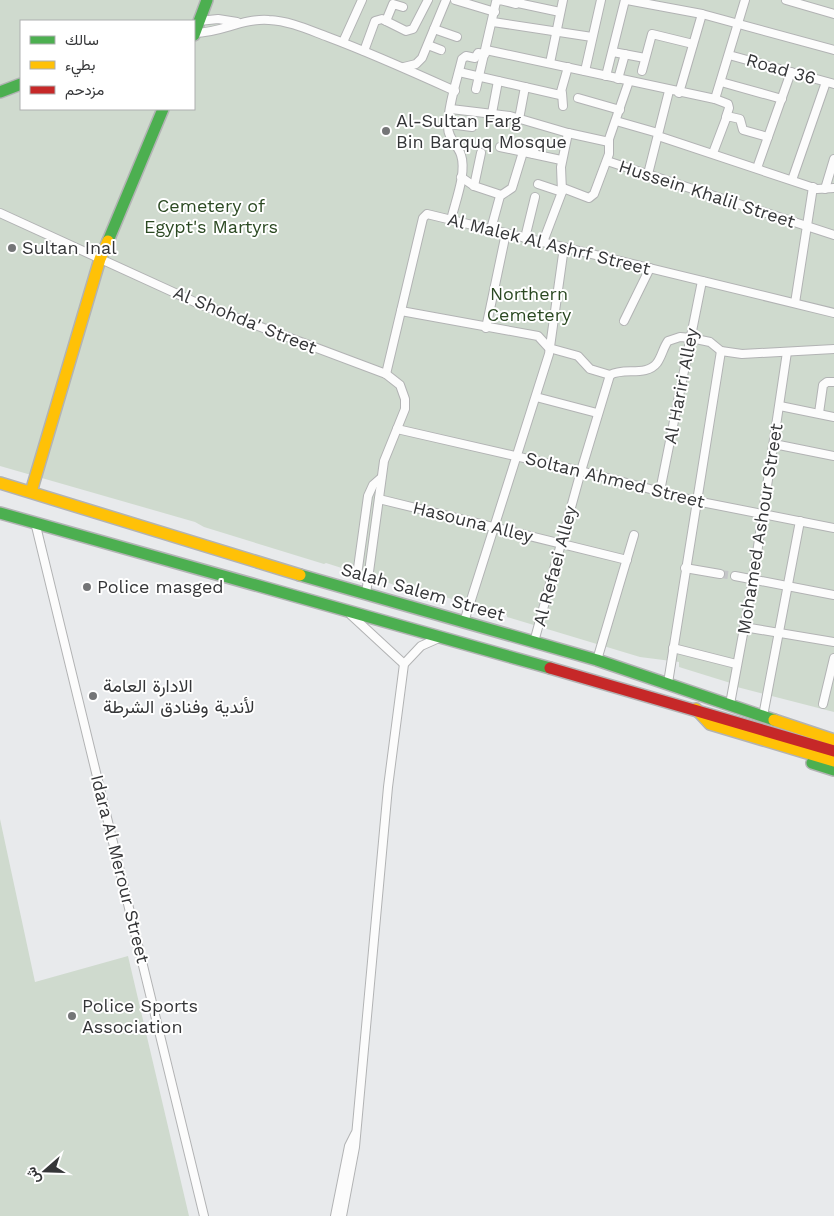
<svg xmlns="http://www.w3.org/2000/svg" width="834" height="1216" font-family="'Work Sans',Vazirmatn,sans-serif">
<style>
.green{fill:#cfdace;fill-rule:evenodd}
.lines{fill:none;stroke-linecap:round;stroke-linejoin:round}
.street-tunnel{stroke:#c4c6c8;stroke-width:8;stroke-dasharray:8 4;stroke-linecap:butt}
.street-casing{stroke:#b2b3b4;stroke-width:10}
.fast-casing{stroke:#b2b3b4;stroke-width:14}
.slow-casing{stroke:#b2b3b4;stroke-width:14}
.jam-casing{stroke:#b2b3b4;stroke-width:14}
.street{stroke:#fcfcfc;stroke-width:8}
.fast{stroke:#4caf50;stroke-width:11}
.slow{stroke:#ffc107;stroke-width:11}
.jam{stroke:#c62828;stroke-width:11}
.poi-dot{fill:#747577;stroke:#fff;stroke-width:2}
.labels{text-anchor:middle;stroke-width:4;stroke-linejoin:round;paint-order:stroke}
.street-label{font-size:18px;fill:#353638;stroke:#fff}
.poi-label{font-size:18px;fill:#353638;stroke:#fff;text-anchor:start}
.park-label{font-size:18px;fill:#2b4922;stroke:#fff}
</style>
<rect width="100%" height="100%" fill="#e8eaec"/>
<!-- green -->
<g class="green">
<path d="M0,0H834V712L737,687V685L679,667V662L640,657L507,617V615L421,590L420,593L326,563L324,564L204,527L195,522L0,466ZM21,21H194V109H21Z"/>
<path d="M0,819L35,982L128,956L189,1216H0Z"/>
</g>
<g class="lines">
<!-- street-tunnel -->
<path class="street-tunnel" d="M720,574L735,576"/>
<!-- street casing -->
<g class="street-casing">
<g id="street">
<path d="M455,0L495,12"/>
<path d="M627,0L702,14L834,50"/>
<path d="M786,0L834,14"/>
<path d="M518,3L560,12"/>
<path d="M199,21L218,19L237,22"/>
<path d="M386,21L393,4L403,7"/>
<path d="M493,22L592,37"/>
<path d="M434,29L457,37"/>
<path d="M195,33C221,33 242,18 269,20C290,21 309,30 328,37C371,53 413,72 455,91"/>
<path d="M343,42L362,0"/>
<path d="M428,45L441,50"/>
<path d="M486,50L715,99"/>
<path d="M364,51L375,21L382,19L406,31L413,29L428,0"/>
<path d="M613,52L645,58"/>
<path d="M729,55L834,84"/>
<path d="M550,63L563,0"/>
<path d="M404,67L416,64L422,58L446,0"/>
<path d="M585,71L601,0"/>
<path d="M642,71L652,34L693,44"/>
<path d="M459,72L560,95L568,67"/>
<path d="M606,76L625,0"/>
<path d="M618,79L625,54"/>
<path d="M721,82L782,99"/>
<path d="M476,89L496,2L500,0L516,4L520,0"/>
<path d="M562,93L563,106"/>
<path d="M679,93L702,14"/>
<path d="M578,98L620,110"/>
<path d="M451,109L510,116L568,133L609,142"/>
<path d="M492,113L498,81"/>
<path d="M726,117L729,108L728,104L715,99L745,0"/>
<path d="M519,119L525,87"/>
<path d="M616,121L658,133"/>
<path d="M449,124L472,127"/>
<path d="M658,136L817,189L834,188"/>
<path d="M500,147L561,160"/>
<path d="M713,153L727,116L740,119L743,130L768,137"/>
<path d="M533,154L536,144"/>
<path d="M607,161L834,235"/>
<path d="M757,168L791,72"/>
<path d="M648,174L669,91"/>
<path d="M461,177L474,186L501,195"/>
<path d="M792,180L826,82"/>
<path d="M538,184L562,192"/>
<path d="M474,186L481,153"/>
<path d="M563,188L589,198L594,194L609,154V139L629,81"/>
<path d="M825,189L834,159"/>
<path d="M0,213L197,303L386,374L400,385L405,399V409L384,461L366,594"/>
<path d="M451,220C455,202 467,173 461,155C458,145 448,139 448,127C448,105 457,80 462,59L466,56L475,58L478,53L485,54"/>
<path d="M491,229L500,196L512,188L523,152"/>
<path d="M525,238L535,197"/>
<path d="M543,242L562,192L561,167L568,133"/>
<path d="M795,303L813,187"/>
<path d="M401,311L538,336L549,348L578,356L590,369L610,375"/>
<path d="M624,321L650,268"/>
<path d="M486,328L506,233"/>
<path d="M386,374L423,218L427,214L834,313"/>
<path d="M610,375C624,367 646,377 657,363C662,356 663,348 668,341L680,337L691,338L710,342L721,351L742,354L834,349"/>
<path d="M536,397L597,413"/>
<path d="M780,406L834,417"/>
<path d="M819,413L823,385L827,382H834"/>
<path d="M397,429L581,471L696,501L834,528"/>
<path d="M774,444L834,456"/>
<path d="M660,491L702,281"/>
<path d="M379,499L627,560"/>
<path d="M35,522L204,1216"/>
<path d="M358,568L368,496L373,485L381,478"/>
<path d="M685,568L720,574"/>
<path d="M735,576L834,595"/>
<path d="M351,615L404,664"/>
<path d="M464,622L549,354L564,247"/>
<path d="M744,627L834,642"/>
<path d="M534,642L581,471L610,375"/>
<path d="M673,648L736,664"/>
<path d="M597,660L634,535"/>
<path d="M668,683L721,351"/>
<path d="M730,704L753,580L787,352"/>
<path d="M823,704L834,658"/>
<path d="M763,716L800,521"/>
<path d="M335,1216L349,1146L355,1134"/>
<path d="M342,1216L355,1147L388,787L404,664L421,646L439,638"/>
</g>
</g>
<!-- fast casing -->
<g class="fast-casing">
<g id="fast">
<path d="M194,35L207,0"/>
<path d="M0,92L21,84"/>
<path d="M108,241L163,109"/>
<path d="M0,513L550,668"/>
<path d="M300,575L597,660L774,720"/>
<path d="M812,763L834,770"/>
</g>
</g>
<!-- slow casing -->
<g class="slow-casing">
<g id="slow">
<path d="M0,483L300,575"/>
<path d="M31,492L100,259L108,241"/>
<path d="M696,709L710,724L834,761"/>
<path d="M774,720L834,740"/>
</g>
</g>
<!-- jam casing -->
<g class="jam-casing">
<path id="jam" d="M550,668L834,751"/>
</g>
<!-- street -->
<use href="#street" class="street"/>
<!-- fast -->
<use href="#fast" class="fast"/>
<!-- slow -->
<use href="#slow" class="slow"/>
<!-- jam -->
<use href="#jam" class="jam"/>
</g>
<!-- markers -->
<g class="poi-dot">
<circle cx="386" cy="131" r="5"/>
<circle cx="12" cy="248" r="5"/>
<circle cx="87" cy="587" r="5"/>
<circle cx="93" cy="696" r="5"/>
<circle cx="72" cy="1016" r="5"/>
</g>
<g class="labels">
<!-- street labels -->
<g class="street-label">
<text transform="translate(781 69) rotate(16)" y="6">Road 36</text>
<text transform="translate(707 194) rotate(18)" y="6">Hussein Khalil Street</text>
<text transform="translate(549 244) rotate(14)" y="6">Al Malek Al Ashrf Street</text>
<text transform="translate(245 320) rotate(22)" y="6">Al Shohda' Street</text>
<text transform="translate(681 386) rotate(-79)" y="6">Al Hariri Alley</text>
<text transform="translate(615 480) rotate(14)" y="6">Soltan Ahmed Street</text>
<text transform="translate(473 522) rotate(14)" y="6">Hasouna Alley</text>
<text transform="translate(760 529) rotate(-81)" y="6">Mohamed Ashour Street</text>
<text transform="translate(555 566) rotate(-75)" y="6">Al Refaei Alley</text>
<text transform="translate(423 592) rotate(16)" y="6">Salah Salem Street</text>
<text transform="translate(120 869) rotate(76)" y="6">Idara Al Merour Street</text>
</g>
<!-- poi labels -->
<g class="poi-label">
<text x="396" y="127">Al-Sultan Farg<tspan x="396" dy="21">Bin Barquq Mosque</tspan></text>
<text x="22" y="254">Sultan Inal</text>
<text x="97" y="593">Police masged</text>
<text x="103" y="692">الادارة العامة<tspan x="103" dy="21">لأندية وفنادق الشرطة</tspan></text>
<text x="82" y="1012">Police Sports<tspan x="82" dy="21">Association</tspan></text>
</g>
<!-- park labels -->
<g class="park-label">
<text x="211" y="212">Cemetery of<tspan x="211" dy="21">Egypt's Martyrs</tspan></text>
<text x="529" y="300">Northern<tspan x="529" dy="21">Cemetery</tspan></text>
</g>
</g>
<!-- legend -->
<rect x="20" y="20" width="175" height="90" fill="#ffffff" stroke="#aeafaf"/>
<rect x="30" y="36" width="25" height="8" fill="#4caf50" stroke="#aeafaf"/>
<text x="65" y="45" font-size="15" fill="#353638">سالك</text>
<rect x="30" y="61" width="25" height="8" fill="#ffc107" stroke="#aeafaf"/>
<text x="65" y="70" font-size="15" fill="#353638">بطيء</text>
<rect x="30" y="86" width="25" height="8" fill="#c62828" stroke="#aeafaf"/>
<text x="65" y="95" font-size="15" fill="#353638">مزدحم</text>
<!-- north arrow -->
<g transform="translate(45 1171) rotate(250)" stroke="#ffffff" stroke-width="4" paint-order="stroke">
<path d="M0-4L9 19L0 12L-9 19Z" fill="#353638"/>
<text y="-8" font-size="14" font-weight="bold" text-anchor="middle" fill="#353638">ش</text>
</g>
</svg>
